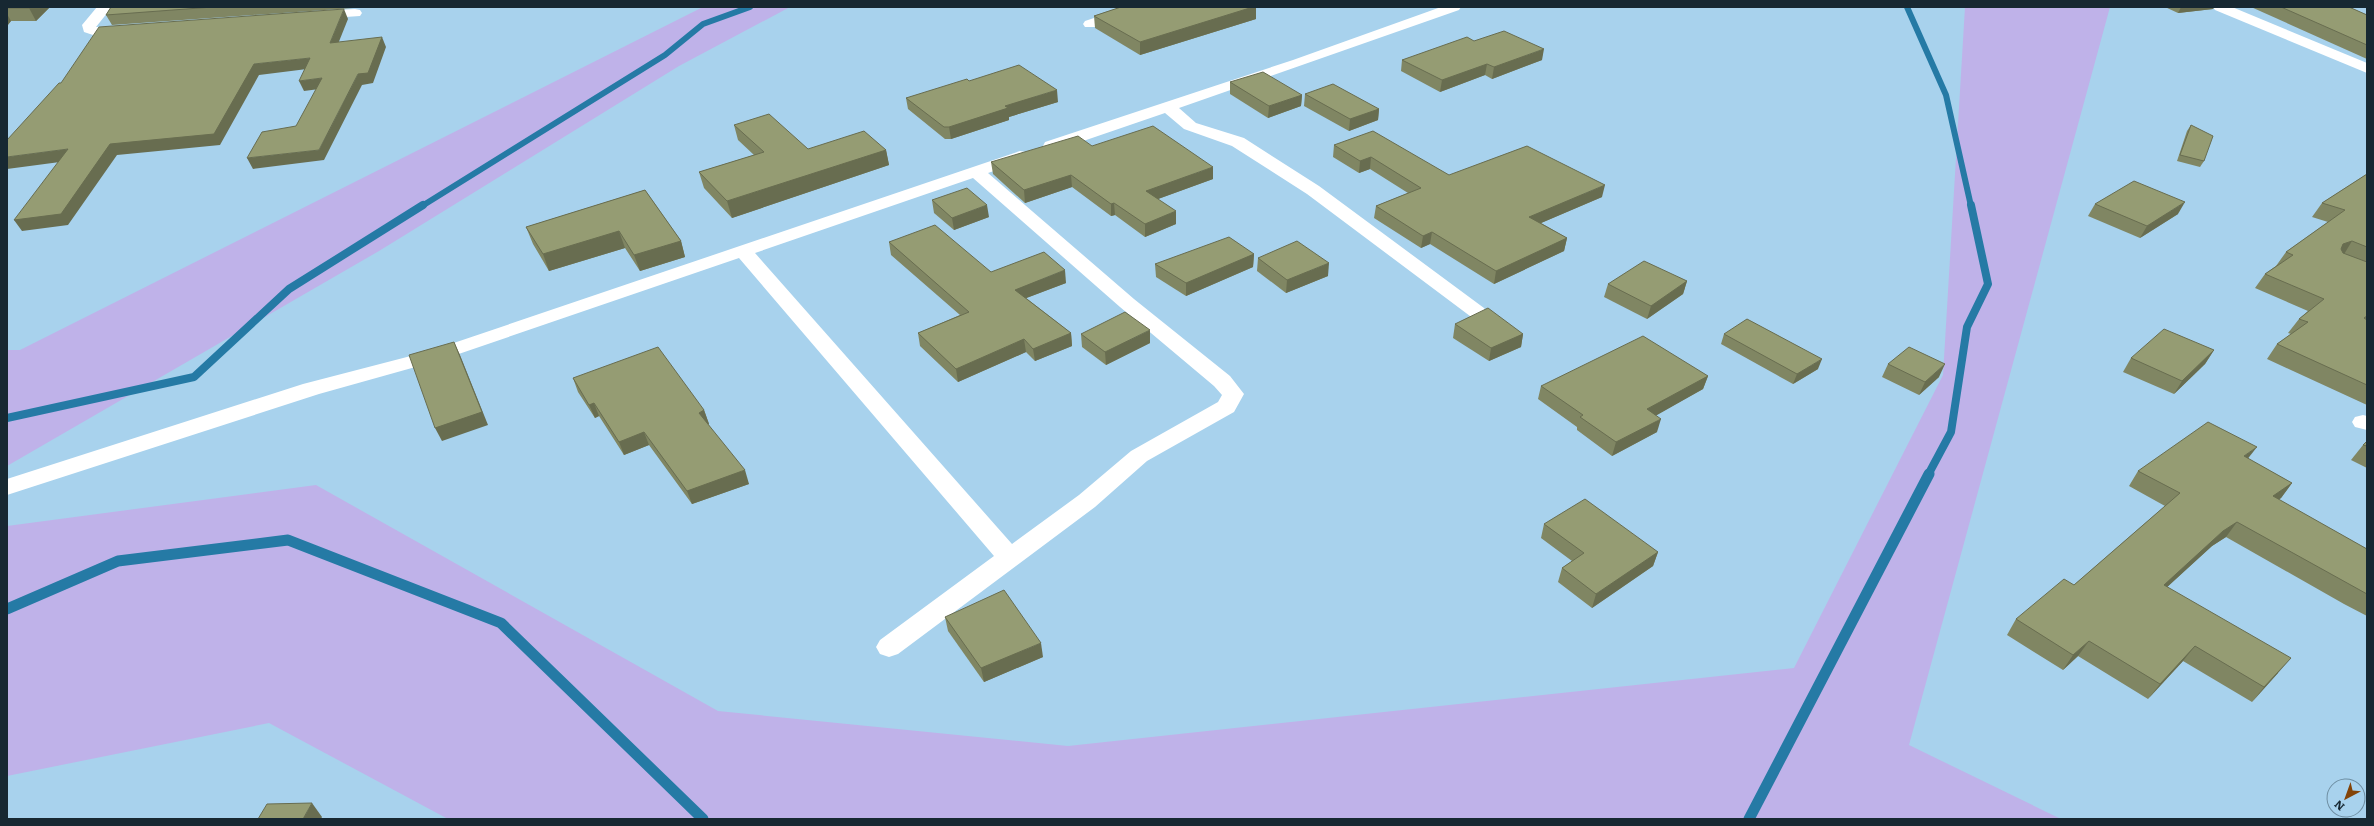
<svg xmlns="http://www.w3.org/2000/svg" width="2374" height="826" font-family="Literata,serif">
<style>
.green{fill:#bfb2e9}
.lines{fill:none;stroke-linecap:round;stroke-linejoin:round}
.stream-far2{stroke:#257aa5;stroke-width:6}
.stream-far1{stroke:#257aa5;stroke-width:8}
.stream{stroke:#257aa5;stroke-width:11}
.street{fill:#fff;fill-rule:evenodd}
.wall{fill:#808663}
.shaded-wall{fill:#686d50}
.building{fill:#959c73;stroke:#686d50}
</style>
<rect width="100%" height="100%" fill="#a8d2ed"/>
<!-- green -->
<g class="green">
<path d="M703,7H790L679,66L379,251L7,466V350H20Z"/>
<path d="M1965,7H2110L1909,745L2061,819H448L269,723L7,776V526L316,485L718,711L1068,746L1794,668L1943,375Z"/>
</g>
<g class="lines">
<!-- stream-far2 -->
<g class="stream-far2">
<path d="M1907,7L1946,95L1971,206"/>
<path d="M422,206L665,55L703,24L750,7"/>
</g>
<!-- stream-far1 -->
<g class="stream-far1">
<path d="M7,418L194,377L289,289L423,205"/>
<path d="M1928,475L1951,432L1967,327L1988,284L1971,205"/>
</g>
<!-- stream -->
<g class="stream">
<path d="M7,609L118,561L288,540L501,623L703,819"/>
<path d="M1749,819L1929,474"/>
</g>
<!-- street -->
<g class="street">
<path d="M97,7H112L96,27L126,26L133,30L131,33L96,36L84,32L82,25Z"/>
<path d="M1127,7H1148L1146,10L1095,27H1085L1083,24L1085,21Z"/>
<path d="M1441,7H1461L1459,10L1179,108L1196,123L1244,138L1319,186L1484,308L1487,312L1484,316L1477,318L1470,316L1307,194L1232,146L1184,129L1165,113L1057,150H1045L1043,146L1045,142L1293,60Z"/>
<path d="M2213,7H2232L2367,63V73L2215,10Z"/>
<path d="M355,9L360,10L362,13L360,16L316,19L309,15L316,11Z"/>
<path d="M1020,151L1026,152L1028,156L1026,160L988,173L1134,299L1230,376L1244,394L1234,412L1147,461L1095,507L898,654L889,657L880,654L876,647L880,640L994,556L739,258L444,359L319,394L7,495V479L303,384L430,351ZM973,178L1120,307L1214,386L1222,395L1218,402L1131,451L1079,495L1012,544L755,253Z"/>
<path d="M2363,415L2367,416V430L2355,427L2352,422L2355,417Z"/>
</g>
</g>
<!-- wall -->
<g class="wall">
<path d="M7,7H50L36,21H11L7,26Z"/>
<path d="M111,7H353V8L112,25L106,15Z"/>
<path d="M1121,7H1256V19L1140,55L1095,28L1094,16Z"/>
<path d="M2165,7H2214L2213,9L2178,13Z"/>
<path d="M2251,7H2349L2367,15V59Z"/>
<path d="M1474,41L1542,60L1492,79L1485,75L1440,92L1401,71L1402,60Z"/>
<path d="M969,81L1058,102L1009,117V120L951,139H945L908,109L906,98Z"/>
<path d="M1230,82L1302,95L1301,106L1268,118L1230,94Z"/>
<path d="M1305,94L1379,109L1378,120L1349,131L1304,106Z"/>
<path d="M734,125L808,149L886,150L889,165L732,218L704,188L699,172L754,155L738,140Z"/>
<path d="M2191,125L2204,161L2200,167L2177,161L2187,131Z"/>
<path d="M1334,145L1449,175L1602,197L1541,223L1567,238L1564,251L1494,284L1430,244L1421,248L1374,218L1376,206L1408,193L1370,169L1359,173L1333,157Z"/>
<path d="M1092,146L1213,179L1158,199L1176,224L1145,237L1115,215L1111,216L1072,187L1025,203L993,174L991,162Z"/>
<path d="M2367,174V405L2267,359L2277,344L2291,334L2288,333L2299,319L2308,311L2255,288L2265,274L2276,266L2286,252L2328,222L2312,217L2322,203Z"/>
<path d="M645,190L681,241L685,257L640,271L625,248L549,271L533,244L526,227Z"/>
<path d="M932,200L989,217L954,230L934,213Z"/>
<path d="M2095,204L2178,214L2140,238L2088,216Z"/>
<path d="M889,242L991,272L1066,283L1026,298L1071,333L1072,346L1035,361L1026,352L958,382L920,346L918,333L960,315L891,255Z"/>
<path d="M1254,254L1253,267L1186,296L1156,277L1155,264Z"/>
<path d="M1258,258L1328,276L1286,293L1257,271Z"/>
<path d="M1687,281L1683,294L1647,319L1604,297L1608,284Z"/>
<path d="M1455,324L1523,334L1521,347L1489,361L1453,338Z"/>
<path d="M1081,334L1150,343L1106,365L1082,347Z"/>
<path d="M1724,334L1818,369L1793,384L1721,344Z"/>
<path d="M2214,350L2205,364L2174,394L2123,372L2131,358Z"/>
<path d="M1888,364L1939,377L1919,395L1882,377Z"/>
<path d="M1708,376L1703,389L1656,415L1657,432L1612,456L1577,430V427L1538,399L1541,386Z"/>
<path d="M573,378L704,410L709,424H708L749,484L692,504L649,445L624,455L599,416L595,418L578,392Z"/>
<path d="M2367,441V468L2351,460L2363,445Z"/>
<path d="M2248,459L2292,483L2281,498L2278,500L2367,549V616L2344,604L2226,537L2212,546L2167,587L2278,673L2252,702L2183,661L2148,699L2078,656L2063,670L2007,635L2016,619L2074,585L2165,506L2129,486L2138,471Z"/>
<path d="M1544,524L1658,552L1653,566L1592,608L1558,582L1562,568L1572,561L1541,538Z"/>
<path d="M945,617L1043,657L984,682L948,631Z"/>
</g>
<!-- shaded-wall -->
<g class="shaded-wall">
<path d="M30,7H50L36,21L29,8Z"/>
<path d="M1253,7H1256V19L1140,55V42Z"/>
<path d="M2181,7H2214L2213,9L2178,13Z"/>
<path d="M344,9L348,19L334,54L330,43Z"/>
<path d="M7,14L11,21L7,26Z"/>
<path d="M382,37L386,47L373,83L362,85L324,160L253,169L247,158L319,150L358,74Z"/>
<path d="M1544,49L1542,60L1492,79L1494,67Z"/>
<path d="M310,58L315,68L259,75L220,145L117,155L68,225L22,231L14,220L110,144L254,64Z"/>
<path d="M1487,64L1485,75L1440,92L1442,80Z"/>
<path d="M322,78L327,88L304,91L299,81Z"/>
<path d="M1057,90L1058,102L1009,117V120L951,139L949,127L1005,106Z"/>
<path d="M1302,95L1301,106L1268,118L1269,106Z"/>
<path d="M1379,109L1378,120L1349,131L1350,119Z"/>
<path d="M68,149L75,160L7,169V157Z"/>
<path d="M886,150L889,165L732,218L727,201Z"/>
<path d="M1371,157L1370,169L1359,173L1360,161Z"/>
<path d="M1213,167V179L1147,203L1146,191Z"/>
<path d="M1071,175L1072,187L1025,203L1024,190Z"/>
<path d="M1605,185L1602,197L1527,229L1529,217Z"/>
<path d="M2185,202L2178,214L2140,238L2147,226Z"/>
<path d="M1114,203L1115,215L1111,216V204Z"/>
<path d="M987,205L989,217L954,230L952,218Z"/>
<path d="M1176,211V224L1145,237V224Z"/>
<path d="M619,231L625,248L549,271L543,254Z"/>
<path d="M1432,232L1430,244L1421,248L1423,236Z"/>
<path d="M1567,238L1564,251L1494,284L1496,271Z"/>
<path d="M681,241L685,257L640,271L634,255Z"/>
<path d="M2352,241L2343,256L2334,258L2343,244Z"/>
<path d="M1254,254L1253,267L1186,296V283Z"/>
<path d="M1329,263L1328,276L1286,293L1287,280Z"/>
<path d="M1065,270L1066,283L1016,302L1015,290Z"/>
<path d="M1687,281L1683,294L1647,319L1651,306Z"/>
<path d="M1150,330V343L1106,365L1105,352Z"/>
<path d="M1071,333L1072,346L1035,361L1033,349Z"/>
<path d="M1523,334L1521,347L1489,361L1491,348Z"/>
<path d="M1024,339L1026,352L958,382L956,369Z"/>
<path d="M454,342L460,355L488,425L442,441L435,428Z"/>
<path d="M2214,350L2205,364L2174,394L2182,381Z"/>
<path d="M1822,359L1818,369L1793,384L1797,374Z"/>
<path d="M1945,364L1939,377L1919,395L1925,382Z"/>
<path d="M1708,376L1703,389L1643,423L1647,409Z"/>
<path d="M594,403L599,416L595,418L589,405Z"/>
<path d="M704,410L709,424L703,426L699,413Z"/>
<path d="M1661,419L1657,432L1612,456L1616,442Z"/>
<path d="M644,432L649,445L624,455L619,442Z"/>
<path d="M2257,447L2246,461L2244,456Z"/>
<path d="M745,470L749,484L692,504L687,491Z"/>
<path d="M2292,483L2281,498L2262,511L2273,496Z"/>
<path d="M2237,522L2226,537L2212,546L2153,600L2164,585L2223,531Z"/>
<path d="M1658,552L1653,566L1592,608L1596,594Z"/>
<path d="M2089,641L2078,656L2063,670L2073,655Z"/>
<path d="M1041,643L1043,657L984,682L981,668Z"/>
<path d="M2195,646L2183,661L2148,699L2160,684Z"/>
<path d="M2291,658L2278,673L2252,702L2264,687Z"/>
<path d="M312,803L322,817L321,819H303Z"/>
</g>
<!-- building -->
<g class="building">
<path d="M7,7H30L29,8H7Z"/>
<path d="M111,7H213L106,15Z"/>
<path d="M1121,7H1253L1140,42L1094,16Z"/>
<path d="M2281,7H2349L2367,15V45Z"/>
<path d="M344,9L330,43L382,37L368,73L358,74L319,150L247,158L262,132L296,126L322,78L299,81L310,58L254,64L214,134L110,144L61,214L14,220L68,149L7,157V140L59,83H61L99,27Z"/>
<path d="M1504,31L1544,49L1494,67L1487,64L1442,80L1402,60L1467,37L1474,41Z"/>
<path d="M1019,65L1057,90L1005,106L1008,108L949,127H944L906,98L967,79L969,81Z"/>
<path d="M1263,72L1302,95L1269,106L1230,82Z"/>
<path d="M1333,84L1379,109L1350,119L1305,94Z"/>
<path d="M769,114L808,149L864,131L886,150L727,201L699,172L764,152L734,125Z"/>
<path d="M2191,125L2213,136L2204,161L2180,155Z"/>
<path d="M1153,126L1213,167L1146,191L1176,211L1145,224L1114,203L1111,204L1071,175L1024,190L991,162L1078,136L1092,146Z"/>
<path d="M1373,131L1449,175L1527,146L1605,185L1529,217L1567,238L1496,271L1432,232L1423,236L1376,206L1421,188L1371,157L1360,161L1334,145Z"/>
<path d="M2367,174V247L2352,241L2343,244L2341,249L2343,253L2367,262V316L2364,318L2367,320V385L2277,344L2308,322L2299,319L2324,299L2265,274L2293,255L2286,252L2345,210L2322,203Z"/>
<path d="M2134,181L2185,202L2147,226L2095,204Z"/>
<path d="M967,188L987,205L952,218L932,200Z"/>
<path d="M645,190L681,241L634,255L619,231L543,254L526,227Z"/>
<path d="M935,225L991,272L1044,252L1065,270L1015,290L1071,333L1033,349L1024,339L956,369L918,333L969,312L889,242Z"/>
<path d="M1229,237L1254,254L1186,283L1155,264Z"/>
<path d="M1297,241L1329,263L1287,280L1258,258Z"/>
<path d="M1644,261L1687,281L1651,306L1608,284Z"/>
<path d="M1488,308L1523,334L1491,348L1455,324Z"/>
<path d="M1125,312L1150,330L1105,352L1081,334Z"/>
<path d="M1747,319L1822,359L1797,374L1724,334Z"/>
<path d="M2164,329L2214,350L2182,381L2131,358Z"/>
<path d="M1643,336L1708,376L1647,409L1661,419L1616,442L1580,417L1583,415L1541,386Z"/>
<path d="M454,342L482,412L435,428L409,355Z"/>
<path d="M658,347L704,410L699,413L745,470L687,491L644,432L619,442L594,403L589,405L573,378Z"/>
<path d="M1909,347L1945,364L1925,382L1888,364Z"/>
<path d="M2208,422L2257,447L2244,456L2292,483L2273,496L2367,549V594L2237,522L2223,531L2164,585L2291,658L2264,687L2195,646L2160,684L2089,641L2073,655L2016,619L2064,579L2074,585L2180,493L2138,471Z"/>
<path d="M2367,441V446L2363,445Z"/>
<path d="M1585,499L1658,552L1596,594L1562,568L1584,553L1544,524Z"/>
<path d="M1004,590L1041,643L981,668L945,617Z"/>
<path d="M312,803L303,819H258L267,804Z"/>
</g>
<!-- border -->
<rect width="2374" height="826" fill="none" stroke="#172832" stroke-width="16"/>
<!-- north arrow -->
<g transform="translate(2346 798) rotate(221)"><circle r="19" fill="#a8d2ed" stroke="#6e8ea2"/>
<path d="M0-3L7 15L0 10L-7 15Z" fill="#834307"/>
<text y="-6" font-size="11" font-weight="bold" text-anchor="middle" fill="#172832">N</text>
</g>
</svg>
